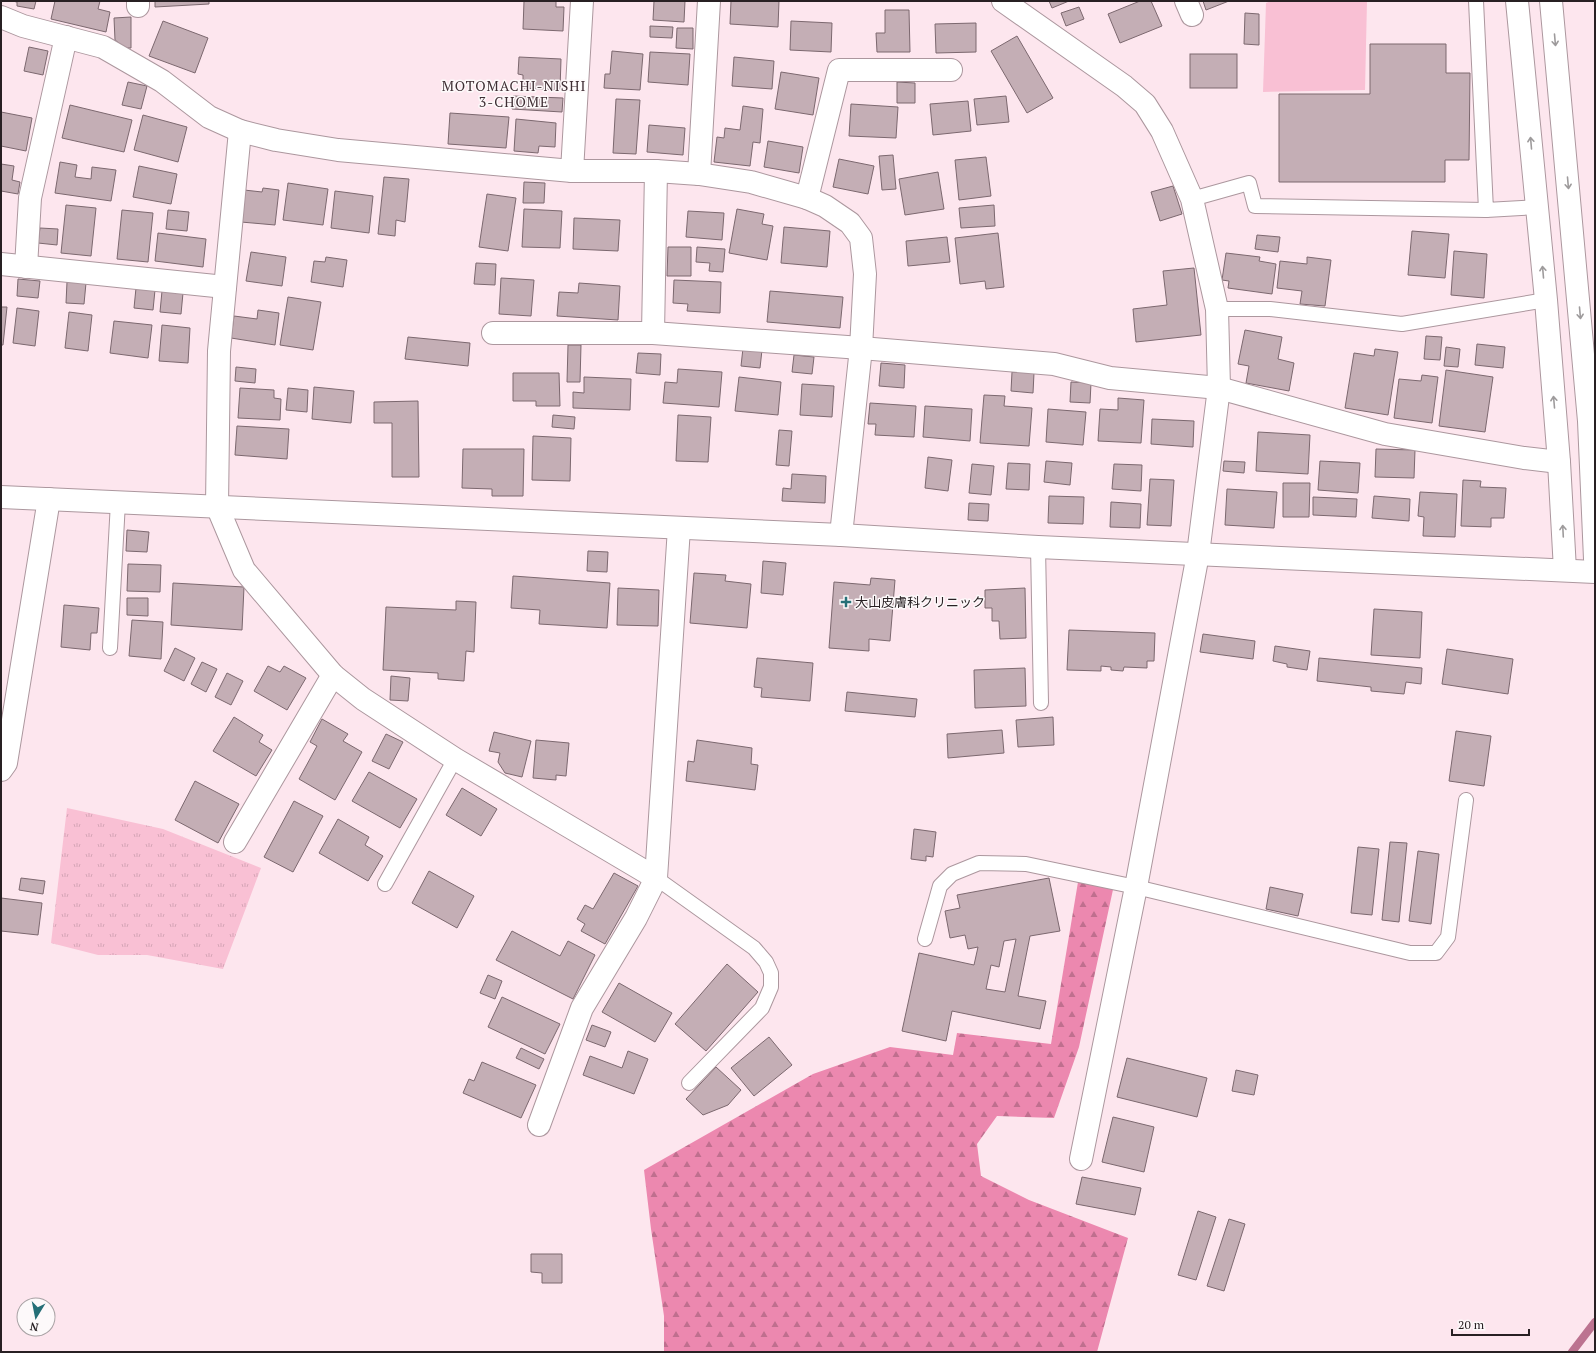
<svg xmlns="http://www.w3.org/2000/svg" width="1596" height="1353" font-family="'PT Serif','Noto Sans JP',serif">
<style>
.grass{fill:url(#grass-tufts)}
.forest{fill:url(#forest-firs)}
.pitch{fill:#f9c0d4}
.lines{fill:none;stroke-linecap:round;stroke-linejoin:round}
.stream{stroke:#bc7390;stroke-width:8}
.building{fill:#c4aeb5;stroke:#7c686f;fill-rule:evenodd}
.lane-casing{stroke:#ac979e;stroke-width:16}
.street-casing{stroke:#ac979e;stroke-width:24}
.secondary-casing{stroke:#ac979e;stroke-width:24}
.lane{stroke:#fff;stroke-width:14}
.street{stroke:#fff;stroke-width:22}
.secondary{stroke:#fff;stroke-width:22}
.oneway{stroke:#9e9b9c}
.poi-dot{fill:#256f77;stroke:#fdf9fa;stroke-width:1.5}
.labels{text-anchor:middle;stroke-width:3;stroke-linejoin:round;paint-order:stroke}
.poi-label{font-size:13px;fill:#282023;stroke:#fdf9fa;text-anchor:start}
.neighbourhood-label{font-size:14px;letter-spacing:1px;fill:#3e2d33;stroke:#fdf9fa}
</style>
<defs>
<pattern id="grass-tufts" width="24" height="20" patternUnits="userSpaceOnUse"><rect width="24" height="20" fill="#f9c0d4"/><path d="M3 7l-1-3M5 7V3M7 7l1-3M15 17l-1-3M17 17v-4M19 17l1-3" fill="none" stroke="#d5a5b6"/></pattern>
<pattern id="forest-firs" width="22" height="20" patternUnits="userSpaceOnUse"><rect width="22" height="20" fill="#ec88af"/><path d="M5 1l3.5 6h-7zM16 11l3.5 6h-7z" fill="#bf6f8e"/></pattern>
</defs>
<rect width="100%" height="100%" fill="#fde6ee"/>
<!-- grass -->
<path class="grass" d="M67,808L163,829L261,868L223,969L147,955H98L51,943Z"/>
<!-- forest -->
<path class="forest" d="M1078,882L1114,885L1079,1047L1054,1118L997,1116L977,1144L981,1176L1029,1200L1128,1238L1097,1352H664V1316L651,1229L644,1170L813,1074L890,1047L953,1055L957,1033L1051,1044Z"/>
<!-- pitch -->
<path class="pitch" d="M1271,1H1367L1365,90L1263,92L1266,3Z"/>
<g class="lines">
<!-- stream -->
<path class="stream" d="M1572,1352L1595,1322"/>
</g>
<!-- building -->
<g class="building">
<path d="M12,1H36L34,9L17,6V2Z"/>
<path d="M55,1H100L98,9L110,12L106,32L51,19Z"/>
<path d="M155,1H209V4L155,7Z"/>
<path d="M524,1H556V7H564L563,31L523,29Z"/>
<path d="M654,1H685L684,22L653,20Z"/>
<path d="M731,1H779L778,27L730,24Z"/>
<path d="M1049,1H1069L1052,8Z"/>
<path d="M1140,1H1151L1162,26L1120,43L1108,14Z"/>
<path d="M1203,1H1229L1206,10Z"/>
<path d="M1079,7L1084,19L1066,26L1061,13Z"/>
<path d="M885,10H909L910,52H877L876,33H885Z"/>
<path d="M1245,13L1259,14V45L1244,44Z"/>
<path d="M131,17V48H125L115,40L114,18Z"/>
<path d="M163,21L208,38L195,73L149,56Z"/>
<path d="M791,21L832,23L831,52L790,50Z"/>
<path d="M976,23V52L936,53L935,24Z"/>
<path d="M650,26L673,27L672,38L650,37Z"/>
<path d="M677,28H693V49L676,48Z"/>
<path d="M1017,36L1053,98L1027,113L991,51Z"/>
<path d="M1370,44H1446V73H1470L1469,160H1445V182H1279V94H1370Z"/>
<path d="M29,47L48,51L43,75L24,71Z"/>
<path d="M612,51L643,54L640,90L604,88L605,74H610Z"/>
<path d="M650,52L690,54L688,85L648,82Z"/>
<rect x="1190" y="54" width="47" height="34"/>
<path d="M519,57L561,59L560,90L523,88V75L518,74Z"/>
<path d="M734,57L774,61L772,89L732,86Z"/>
<path d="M781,72L819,78L813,115L775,109Z"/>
<path d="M128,82L147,86L141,109L122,105Z"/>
<path d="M897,82L915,83V103H897Z"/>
<path d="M513,96L563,98L562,112L512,109Z"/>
<path d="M1006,96L1009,122L977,125L974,99Z"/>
<path d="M616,99L640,100L636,154L613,153Z"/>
<path d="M968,101L971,131L933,135L930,104Z"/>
<path d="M851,104L898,107L896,138L849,136Z"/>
<path d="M70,105L132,120L124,152L62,138Z"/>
<path d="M743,106L763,109L760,143L753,142L750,166L714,162L717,137L724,138L725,128L740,130Z"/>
<path d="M1,112L32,118L26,151L1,146Z"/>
<path d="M450,113L509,117L506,148L448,144Z"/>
<path d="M143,115L187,127L178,162L134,150Z"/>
<path d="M516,119L556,123L555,147L539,146L538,153L514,151Z"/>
<path d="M649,125L685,128L683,155L647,152Z"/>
<path d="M768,141L803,147L799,173L764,167Z"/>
<path d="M893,155L896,189L882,190L879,156Z"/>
<path d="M986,157L991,196L959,200L955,160Z"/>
<path d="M839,159L874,166L868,194L833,187Z"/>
<path d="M60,162L77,165L75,177L91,179L92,167L116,170L111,201L55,193Z"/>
<path d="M1,164L14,166L12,180L20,182L18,194L1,191Z"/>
<path d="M139,166L177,174L171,204L133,197Z"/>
<path d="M938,172L944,209L905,215L899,179Z"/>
<path d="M384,177L409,179L405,222L396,220L395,236L378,234Z"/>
<path d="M524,182L545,183L544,203H523Z"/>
<path d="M288,183L328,189L323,225L283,220Z"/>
<path d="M1173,186L1182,214L1160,221L1151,192Z"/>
<path d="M263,188L279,190L275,225L241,222L244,190L262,192Z"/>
<path d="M335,191L373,196L369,233L331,228Z"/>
<path d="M487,194L516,198L508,251L479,247Z"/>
<path d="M66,205L96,208L91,256L61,253Z"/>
<path d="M994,205L995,226L961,228L959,208Z"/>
<path d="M524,209L562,211L560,248L522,247Z"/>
<path d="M737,209L764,214L762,224L773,226L767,260L729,253Z"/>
<path d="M122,210L153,213L148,262L117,259Z"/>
<path d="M168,210L189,212L187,231L166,229Z"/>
<path d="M688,211L724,213L722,240L686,237Z"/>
<path d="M574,218L620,220L618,251L573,249Z"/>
<path d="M784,227L830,231L827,267L781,263Z"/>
<path d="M40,228L58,229L57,245L38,243Z"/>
<path d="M1412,231L1449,234L1445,278L1408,275Z"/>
<path d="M158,233L206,239L203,267L155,261Z"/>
<path d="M998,233L1004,287L986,289L985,281L960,284L955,238Z"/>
<path d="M1257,235L1280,237L1278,252L1255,249Z"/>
<path d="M947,237L950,262L908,266L906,241Z"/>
<path d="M668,247H691V276H667Z"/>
<path d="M697,247L725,249L723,272L709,271L710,263L696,262Z"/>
<path d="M1454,251L1487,254L1484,298L1451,295Z"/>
<path d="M251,252L286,257L282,286L246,281Z"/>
<path d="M1226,253L1260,257L1259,261L1276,264L1272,294L1228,288L1229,281L1222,280Z"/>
<path d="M326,257L347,260L343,287L311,282L314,261L325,262Z"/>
<path d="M1307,257L1331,260L1325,306L1300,304L1302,291L1277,288L1280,261L1307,264Z"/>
<path d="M476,263L496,264L495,285L474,284Z"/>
<path d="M1194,268L1201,335L1136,342L1133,309L1167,305L1163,271Z"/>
<path d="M501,278L534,280L531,316L499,314Z"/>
<path d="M18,279L40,281L38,298L17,296Z"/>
<path d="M674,280L721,282L720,313L687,311L688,304L673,303Z"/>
<path d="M67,282L86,283L84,304L66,303Z"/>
<path d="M579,283L620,286L618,320L557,316L559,292L578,293Z"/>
<path d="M136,288L155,290L153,310L134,308Z"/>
<path d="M162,291L183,293L181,314L160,312Z"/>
<path d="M770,291L843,297L840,328L767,322Z"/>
<path d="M288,297L321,302L313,350L280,345Z"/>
<path d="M1,307H7L3,345H1Z"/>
<path d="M17,308L39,311L35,346L13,343Z"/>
<path d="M258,310L279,313L275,345L231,338L234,316L257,319Z"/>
<path d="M69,312L92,315L88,351L65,348Z"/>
<path d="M114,321L152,325L148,358L110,353Z"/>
<path d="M162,325L190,328L188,363L159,361Z"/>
<path d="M1245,330L1282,337L1278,359L1294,363L1289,391L1246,383L1249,366L1238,364Z"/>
<path d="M1426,336L1442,337L1440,360L1424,359Z"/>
<path d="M408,337L470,343L468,366L405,359Z"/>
<path d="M1477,344L1505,347L1503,368L1475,365Z"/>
<path d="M568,345H581L580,382H567Z"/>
<path d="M1446,347L1460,349L1458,367L1444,366Z"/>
<path d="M743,348L762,350L760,368L741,366Z"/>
<path d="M1375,349L1398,352L1388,415L1345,408L1354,353L1374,356Z"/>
<path d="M638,353L661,354L660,375L636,373Z"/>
<path d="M794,355L814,357L812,374L792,372Z"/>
<path d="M881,363L905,365L904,388L879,386Z"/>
<path d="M236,367L256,369L255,383L235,381Z"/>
<path d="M678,369L722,372L719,407L663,403L665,382L677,383Z"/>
<path d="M1446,370L1493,377L1485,432L1439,426Z"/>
<path d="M1012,372L1034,373L1033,393L1011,391Z"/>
<path d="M513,373H559L560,406H536V401H513Z"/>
<path d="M1422,375L1438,377L1432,423L1394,418L1399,379L1421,381Z"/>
<path d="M584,377L631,379L630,410L573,408V392L584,393Z"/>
<path d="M739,377L781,382L778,415L735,411Z"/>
<path d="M1071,382L1091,383L1090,403L1070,402Z"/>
<path d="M802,384L834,386L832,417L800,415Z"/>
<path d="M314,387L354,391L351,423L312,419Z"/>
<path d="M240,388L274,390V398L281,399L280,420L238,418Z"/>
<path d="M288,388L308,390L307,412L286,410Z"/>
<path d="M984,395L1005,396L1004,406L1032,408L1029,446L980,443Z"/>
<path d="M1118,398L1144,400L1141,443L1098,441L1100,409L1118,410Z"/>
<path d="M418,401L419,477H392V423H374V402Z"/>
<path d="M870,403L916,406L914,437L875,435L876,424H868Z"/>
<path d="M925,406L972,409L970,441L923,437Z"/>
<path d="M1048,409L1086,412L1083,445L1046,442Z"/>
<path d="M553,415L575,417L574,429L552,427Z"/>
<path d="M678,415L711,417L708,462L676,461Z"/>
<path d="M1152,419L1194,421L1193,447L1151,444Z"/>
<path d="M237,426L289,429L287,459L235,455Z"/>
<path d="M779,430L792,431L789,466L776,465Z"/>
<path d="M1258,432L1310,435L1308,474L1256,471Z"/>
<path d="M533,436L571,438L570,481L532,480Z"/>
<path d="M463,449H524L523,496H492V489L462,488Z"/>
<path d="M1376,449L1415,450L1414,478L1375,477Z"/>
<path d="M928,457L952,460L948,491L925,488Z"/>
<path d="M1046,461L1072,463L1070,485L1044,482Z"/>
<path d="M1224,461L1245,462L1244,473L1223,471Z"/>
<path d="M1320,461L1360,463L1358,493L1318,490Z"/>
<path d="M1008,463L1030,464L1029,490L1006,489Z"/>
<path d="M972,464L994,466L991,495L969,493Z"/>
<path d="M1114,464L1142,465L1141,491L1112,489Z"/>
<path d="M792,474L826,476L825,503L782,501L783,488L791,489Z"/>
<path d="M1150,479L1174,480L1171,526L1147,525Z"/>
<path d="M1463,480L1481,481L1480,487L1506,488L1504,518H1491V527L1461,526Z"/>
<path d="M1283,483H1310L1309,517H1283Z"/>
<path d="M1227,489L1277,492L1274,528L1225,525Z"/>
<path d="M1420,492L1457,494L1455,537L1423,536L1424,517L1418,516Z"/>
<path d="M1049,496L1084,497L1083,524L1048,523Z"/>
<path d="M1374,496L1410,499L1409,521L1372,518Z"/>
<path d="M1313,497L1357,499L1356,517L1313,515Z"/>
<path d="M1111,502L1141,504L1140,528L1110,527Z"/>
<path d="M969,503L989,504L988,521L968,520Z"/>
<path d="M127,530L149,532L147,552L126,551Z"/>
<path d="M588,551L608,552L607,572L587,571Z"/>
<path d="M763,561L786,563L783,595L761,593Z"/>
<path d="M128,564L161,565L160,592L127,591Z"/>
<path d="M694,573L726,575L725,581L751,584L747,628L690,623Z"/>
<path d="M513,576L610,583L607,628L539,624L540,610L511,608Z"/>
<path d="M871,578L895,580L890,641L869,639V651L829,648L834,582L870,585Z"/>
<path d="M173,583L244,587L242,630L171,625Z"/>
<path d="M618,588L659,590L658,626L617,625Z"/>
<path d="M1025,588L1026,638L1000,639L999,621H992V608H985V590Z"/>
<path d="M127,598H148V616L127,615Z"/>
<path d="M456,601L476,602L474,652L466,651L464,681L438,679V673L383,670L386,607L456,610Z"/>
<path d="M64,605L99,608L97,633H91L90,650L61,647Z"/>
<path d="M1374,609L1422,612L1420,658L1371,655Z"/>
<path d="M132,620L163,622L161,659L129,656Z"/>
<path d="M1069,630L1155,633L1154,661H1147V668L1124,667L1123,671L1111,670V667L1101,666V671L1067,670Z"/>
<path d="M1203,634L1255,641L1253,659L1200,652Z"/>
<path d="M1275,646L1310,651L1307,670L1287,667V664L1273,661Z"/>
<path d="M175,648L195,658L184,681L164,671Z"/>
<path d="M1447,649L1513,659L1508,694L1442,684Z"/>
<path d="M757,658L813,663L810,701L761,697L762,688L754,687Z"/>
<path d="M1319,658L1422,668L1421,684L1406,682L1404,694L1371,691V687L1317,681Z"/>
<path d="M202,662L217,669L206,692L191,684Z"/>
<path d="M268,666L280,672L284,666L306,678L287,710L254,691Z"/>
<path d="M1025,668L1026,706L975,708L974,670Z"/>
<path d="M227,673L243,681L231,705L215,697Z"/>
<path d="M391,676L410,678L408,701L390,700Z"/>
<path d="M847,692L917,699L915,717L845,711Z"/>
<path d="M234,717L263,735L259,742L272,750L256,776L213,751Z"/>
<path d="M1053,717L1054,745L1018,747L1016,720Z"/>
<path d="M322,719L348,734L343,741L362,752L335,800L299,779L317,746L310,742Z"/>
<path d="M1002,730L1004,753L948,758L947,734Z"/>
<path d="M1456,731L1491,736L1484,786L1449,781Z"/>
<path d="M494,732L531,741L522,777L505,773L498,762L500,753L489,751Z"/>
<path d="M386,734L403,742L389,769L372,761Z"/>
<path d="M536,740L569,743L566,776L556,775V780L533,778Z"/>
<path d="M697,740L752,748L751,764L758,765L755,790L686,781L688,761L694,762Z"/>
<path d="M369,772L417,799L400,828L352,801Z"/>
<path d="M195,781L239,804L218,843L175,820Z"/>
<path d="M462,788L497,809L481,836L446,815Z"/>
<path d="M294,801L323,816L293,872L264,857Z"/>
<path d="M338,819L369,837L365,845L383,856L368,881L319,853Z"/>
<path d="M914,829L936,832L933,857L926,856V861L911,859Z"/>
<path d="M1390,842L1407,843L1399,922L1382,920Z"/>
<path d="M1358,847L1379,849L1372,915L1351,913Z"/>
<path d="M1418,851L1439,854L1431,924L1409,921Z"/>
<path d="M429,871L474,896L457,928L412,903Z"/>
<path d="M614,873L638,886L605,944L581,931L585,924L577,919L585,905L593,909Z"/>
<path d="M21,878L45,881L43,894L19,890Z"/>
<path d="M1049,878L1060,931L1030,936L1018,996L1046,1001L1040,1029L952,1011L946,1041L902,1031L919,953L974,965L978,947L968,949L965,935L950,938L945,911L960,908L957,895ZM1016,939L1005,992L986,989L991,965L999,967L1004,941Z"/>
<path d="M1270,887L1303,894L1298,916L1266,909Z"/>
<path d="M1,898L42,903L38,935L1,931Z"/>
<path d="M512,931L560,956L568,941L595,955L573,999L496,960Z"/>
<path d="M727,964L758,992L706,1051L675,1024Z"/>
<path d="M488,975L502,981L495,999L480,993Z"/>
<path d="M619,983L672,1013L655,1042L602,1012Z"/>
<path d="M502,997L560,1024L545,1054L488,1027Z"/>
<path d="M592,1025L611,1032L605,1047L586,1040Z"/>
<path d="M769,1037L792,1065L754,1096L731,1068Z"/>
<path d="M521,1048L544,1059L539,1069L516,1058Z"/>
<path d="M628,1051L648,1059L634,1094L583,1075L590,1056L622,1068Z"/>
<path d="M1127,1058L1207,1078L1197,1117L1117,1097Z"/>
<path d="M482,1062L536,1085L521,1118L463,1093L469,1079L474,1081Z"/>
<path d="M716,1067L741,1090L728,1105L703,1115L686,1099Z"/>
<path d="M1236,1070L1258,1075L1254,1095L1232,1091Z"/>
<path d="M1113,1117L1154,1127L1144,1172L1102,1162Z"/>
<path d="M1082,1177L1141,1188L1135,1215L1076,1204Z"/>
<path d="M1198,1211L1216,1217L1196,1280L1178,1275Z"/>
<path d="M1229,1219L1245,1224L1224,1291L1207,1286Z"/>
<path d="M531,1254H562V1283H542V1273L531,1272Z"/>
</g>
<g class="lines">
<!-- lane casing -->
<g class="lane-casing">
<g id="lane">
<path d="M1476,1L1486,210L1537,207"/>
<path d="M1192,199L1249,183L1255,206L1486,210"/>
<path d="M1217,309H1270L1402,324L1546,300"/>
<path d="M1038,547L1041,703"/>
<path d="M110,648L118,502"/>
<path d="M656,878L754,948L766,962L771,973V987L762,1008L689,1083"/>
<path d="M385,884L455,759"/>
<path d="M925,939L940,886L952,874L979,863L1026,864L1136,887L1410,953H1436L1448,937L1466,800"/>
</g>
</g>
<!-- street casing -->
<g class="street-casing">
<g id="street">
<path d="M138,1V6"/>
<path d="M1003,1L1124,86L1145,104L1162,131L1192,199L1217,309L1219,388L1198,554L1136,887L1081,1159"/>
<path d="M1186,1L1192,15"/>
<path d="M1,17L23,26L103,47L162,81L209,117L240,131L276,140L338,150L572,171H656L699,174L751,182L807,198L825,206L850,223L861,238L865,274L861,348L841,535"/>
<path d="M240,131L219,351L217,506L244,570L333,675L363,699L455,759L656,878"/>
<path d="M572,171L582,1"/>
<path d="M699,174L709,1"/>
<path d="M807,198L839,70H951"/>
<path d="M1,264L225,287"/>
<path d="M26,267L30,198L66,37"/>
<path d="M493,333H653L861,348L1054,364L1110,378L1219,388L1385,434L1524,458L1559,462"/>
<path d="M653,333L656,171"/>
<path d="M1,770L6,763L49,499"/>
<path d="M235,842L333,675"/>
<path d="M539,1125L582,1008L636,918L656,878L679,528"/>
</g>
</g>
<!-- secondary casing -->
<g class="secondary-casing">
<g id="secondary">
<path d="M1517,1L1546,300L1559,462L1565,570"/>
<path d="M1551,1L1589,421L1595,559"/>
<path d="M1,497L841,535L1038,547L1595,572"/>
</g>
</g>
<!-- lane -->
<use href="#lane" class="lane"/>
<!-- street -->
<use href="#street" class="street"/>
<!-- secondary -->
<use href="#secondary" class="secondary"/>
</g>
<!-- one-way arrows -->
<defs><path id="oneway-shaft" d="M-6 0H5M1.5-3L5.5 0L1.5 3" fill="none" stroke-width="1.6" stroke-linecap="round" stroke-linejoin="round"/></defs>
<g class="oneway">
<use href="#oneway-shaft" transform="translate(1555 40) rotate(85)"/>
<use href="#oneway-shaft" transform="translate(1531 143) rotate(-95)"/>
<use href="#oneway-shaft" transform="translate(1568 183) rotate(85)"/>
<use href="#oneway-shaft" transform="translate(1543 272) rotate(-95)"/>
<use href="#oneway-shaft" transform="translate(1580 313) rotate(85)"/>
<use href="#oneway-shaft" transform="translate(1554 402) rotate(-95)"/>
<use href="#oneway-shaft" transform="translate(1563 531) rotate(-93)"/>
</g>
<!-- markers -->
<path class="poi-dot" d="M844 596h4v4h4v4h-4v4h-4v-4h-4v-4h4z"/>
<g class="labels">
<!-- poi labels -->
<g class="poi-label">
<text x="855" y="607">大山皮膚科クリニック</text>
</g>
<!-- neighbourhood labels -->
<g class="neighbourhood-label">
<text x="514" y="91">MOTOMACHI-NISHI<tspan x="514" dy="16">3-CHOME</tspan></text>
</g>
</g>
<!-- border -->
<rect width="1596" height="1353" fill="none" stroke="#282023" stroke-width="4"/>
<!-- north arrow -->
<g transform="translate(36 1317) rotate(190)"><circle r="19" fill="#fdf9fa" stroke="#a8a2a4"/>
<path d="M0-3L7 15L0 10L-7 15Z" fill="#256f77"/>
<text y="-6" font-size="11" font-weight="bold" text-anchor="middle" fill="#282023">N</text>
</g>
<!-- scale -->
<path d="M1452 1329v6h77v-6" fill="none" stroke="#282023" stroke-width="2"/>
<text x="1458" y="1329" font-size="12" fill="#282023" stroke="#fdf9fa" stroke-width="3" paint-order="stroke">20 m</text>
</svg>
